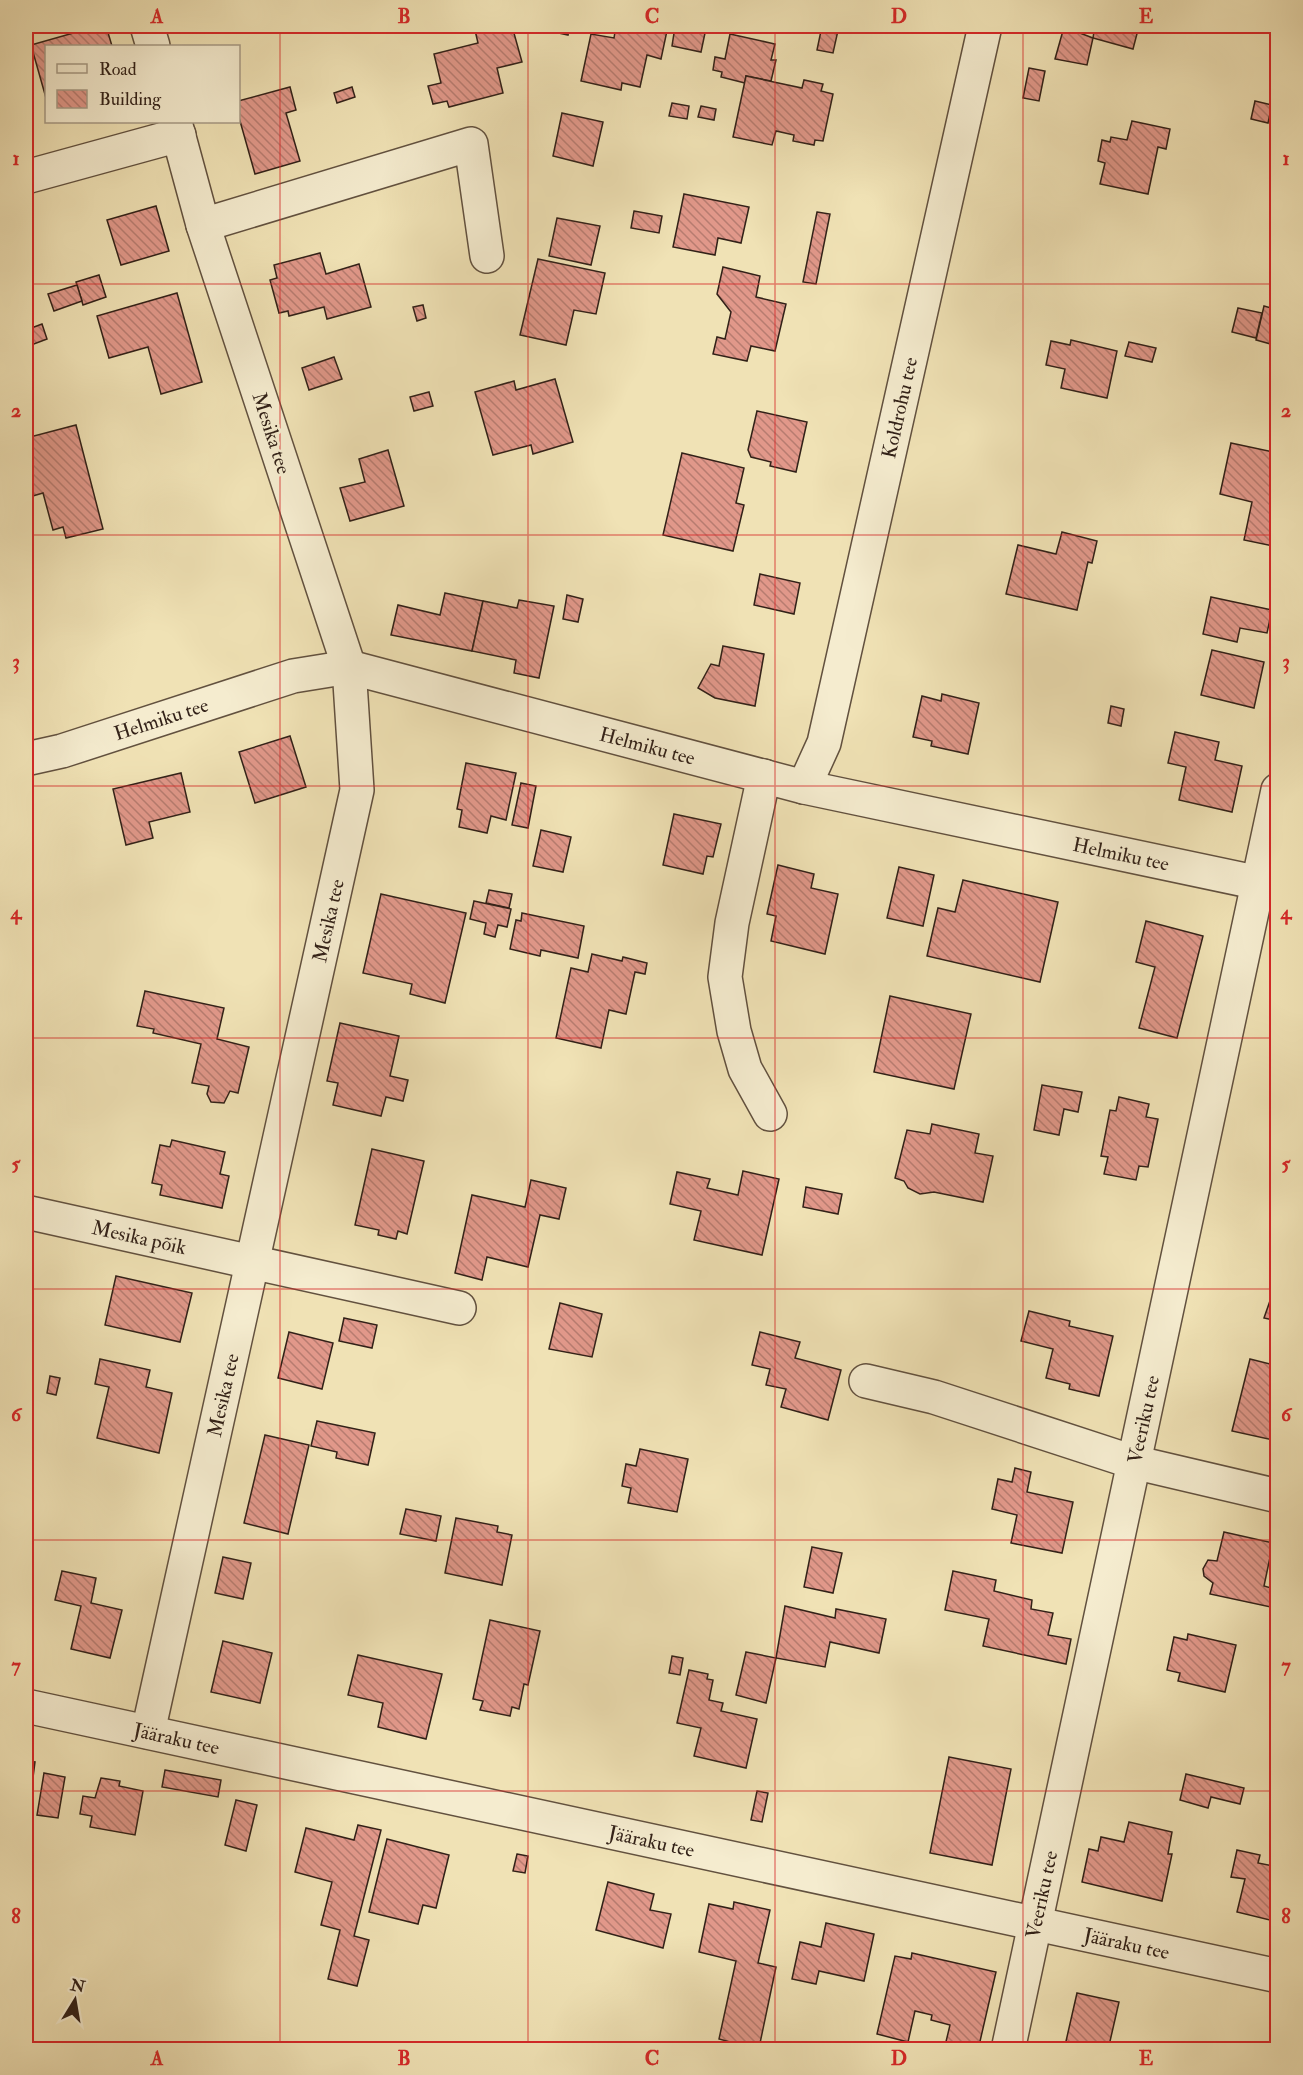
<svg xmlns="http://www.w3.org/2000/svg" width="1303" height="2075" font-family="'IM FELL Double Pica',serif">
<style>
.building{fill:url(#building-back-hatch);stroke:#322118;stroke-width:1.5}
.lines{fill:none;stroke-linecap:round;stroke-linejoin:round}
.minor-casing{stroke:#62513f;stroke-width:36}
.minor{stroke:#f5eccf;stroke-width:33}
.grid{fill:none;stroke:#d62828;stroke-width:1.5;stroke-opacity:0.55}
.labels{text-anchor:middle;stroke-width:5;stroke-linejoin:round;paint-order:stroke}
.street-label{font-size:20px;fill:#322118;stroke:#f5eccf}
.neatline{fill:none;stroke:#d62828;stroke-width:2}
.grid-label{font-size:20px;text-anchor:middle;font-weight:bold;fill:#d62828}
</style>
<defs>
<pattern id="building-back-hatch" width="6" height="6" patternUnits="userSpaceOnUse" patternTransform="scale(1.5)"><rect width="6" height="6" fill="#e1988a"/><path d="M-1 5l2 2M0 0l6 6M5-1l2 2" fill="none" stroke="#b77c70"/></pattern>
</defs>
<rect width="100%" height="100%" fill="#f0e2b5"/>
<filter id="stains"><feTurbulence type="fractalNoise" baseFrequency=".00333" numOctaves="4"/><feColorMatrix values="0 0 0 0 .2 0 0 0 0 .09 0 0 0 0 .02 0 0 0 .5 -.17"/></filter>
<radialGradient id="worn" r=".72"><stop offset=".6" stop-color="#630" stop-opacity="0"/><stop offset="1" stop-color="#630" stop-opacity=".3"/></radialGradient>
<!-- building -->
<g class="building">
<path d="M98,26H106L112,46H46V98L31,45Z"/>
<path d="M474,26H512L522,62L497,68L503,93L449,107L447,101L433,104L428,86L441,83L434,54L478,43Z"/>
<path d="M537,26H570L568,35L536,28Z"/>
<path d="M616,26H668L661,59L647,55L640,87L622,83L621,90L581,81L591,34L614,38Z"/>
<path d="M822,26H839L833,53L817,50Z"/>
<path d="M1095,26H1139L1133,49L1093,38Z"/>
<path d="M675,27L705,33L701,52L672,46Z"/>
<path d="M1064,27L1093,38L1087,65L1055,59Z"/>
<path d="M730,34L775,44L771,60H776L771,81L746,76L745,83L721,77L722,72L713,70L715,57L725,59Z"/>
<path d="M1029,68L1045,71L1039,101L1023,98Z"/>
<path d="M746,76L802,88L804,80L823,84L821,91L833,94L823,141L815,140L814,145L793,141L794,135L776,131L772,145L733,137Z"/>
<path d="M290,87L296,110L286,113L300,161L255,174L238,114V101Z"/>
<path d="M352,87L355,97L337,103L334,93Z"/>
<path d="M1255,101L1272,105L1268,123L1251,119Z"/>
<path d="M672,103L689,106L687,119L669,116Z"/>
<path d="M701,106L716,109L714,120L698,117Z"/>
<path d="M562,113L603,122L593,166L553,156Z"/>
<path d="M1132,121L1170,129L1166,149L1158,147L1148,194L1100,184L1105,163L1098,161L1102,140L1110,142L1111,137L1127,140Z"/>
<path d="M684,194L749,207L741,243L718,238L715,255L673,247Z"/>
<path d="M156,206L169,251L121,265L107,220Z"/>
<path d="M634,211L662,216L659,233L631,228Z"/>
<path d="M817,212L830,214L816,284L803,282Z"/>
<path d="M557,218L600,226L591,265L549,256Z"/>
<path d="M320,253L326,274L359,264L371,307L327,319L324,307L289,316L288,311L279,313L270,280L277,278L274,265Z"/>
<path d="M538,259L605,273L596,314L574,310L566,345L520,335Z"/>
<path d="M723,267L760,276L756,297L786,304L775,351L751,346L747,361L713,354L717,337L725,339L731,312L717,294Z"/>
<path d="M99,275L106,297L83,305L76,282Z"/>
<path d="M77,285L82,301L54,311L48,294Z"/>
<path d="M177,293L202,382L161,394L148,347L109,358L97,316Z"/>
<path d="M423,305L426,318L417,321L413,307Z"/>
<path d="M1264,306L1278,310V346L1256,340Z"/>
<path d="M1238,308L1262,313L1256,338L1232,332Z"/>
<path d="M42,324L47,339L26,347V330Z"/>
<path d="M1071,340L1117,351L1107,398L1061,388L1065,369L1046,365L1051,341L1070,345Z"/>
<path d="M1129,342L1156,348L1152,362L1125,356Z"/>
<path d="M334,357L342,379L309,390L302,368Z"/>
<path d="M555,379L573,442L533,454L531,445L493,455L475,392L514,381L516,390Z"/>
<path d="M429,392L433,406L414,411L410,397Z"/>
<path d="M757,411L807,422L796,472L770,466L771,462L751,457L748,450Z"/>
<path d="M76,425L103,529L66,538L63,527L53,530L43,493L26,498V438Z"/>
<path d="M1231,443L1278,453V547L1244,540L1252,502L1220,494Z"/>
<path d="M388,450L404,506L350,521L340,488L365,482L359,459Z"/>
<path d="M682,453L744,468L736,503L744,505L733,551L663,535Z"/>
<path d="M1062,532L1097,541L1092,563L1088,562L1077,610L1006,594L1018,545L1056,554Z"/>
<path d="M760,574L800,583L794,614L754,605Z"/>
<path d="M445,593L483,601L472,651L391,635L398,605L440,615Z"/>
<path d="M567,595L583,599L578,622L563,619Z"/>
<path d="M1211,597L1272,610L1267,633L1240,628L1237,642L1203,634Z"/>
<path d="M519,600L554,606L539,678L514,673L516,660L472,651L483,601L517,608Z"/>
<path d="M723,646L764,654L755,706L715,698L698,688L711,664L719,666Z"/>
<path d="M1212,650L1264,662L1254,708L1201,695Z"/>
<path d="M942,694L979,703L968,754L931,746L932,741L913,737L922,696L941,701Z"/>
<path d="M1111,706L1124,709L1121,726L1108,723Z"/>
<path d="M1175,732L1219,742L1215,760L1242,766L1232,812L1179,800L1186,767L1168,763Z"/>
<path d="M290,736L306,787L255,803L239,752Z"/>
<path d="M466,763L516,773L506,820L491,816L487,833L459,827L462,810L457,809Z"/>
<path d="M181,773L190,812L149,822L153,838L126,845L113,789Z"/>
<path d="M521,783L536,786L528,828L512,825Z"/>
<path d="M674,814L721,824L713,857L707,856L703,874L663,865Z"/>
<path d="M541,830L571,837L563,872L533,866Z"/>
<path d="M778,865L814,874L811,888L838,894L825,954L771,941L776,916L767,914Z"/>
<path d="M899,867L934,875L923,926L887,918Z"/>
<path d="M963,880L1058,902L1040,982L927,956L938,908L955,912Z"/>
<path d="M489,890L512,894L509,908L486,903Z"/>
<path d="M381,894L466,913L445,1003L410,994L412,984L363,973Z"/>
<path d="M474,901L511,909L507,927L498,925L495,937L484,934L486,923L470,919Z"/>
<path d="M522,913L584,926L578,958L541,950L540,956L510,949L516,920L521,921Z"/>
<path d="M1146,921L1203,936L1177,1038L1139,1028L1155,967L1136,962Z"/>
<path d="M592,954L622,961L623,957L647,963L645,974L635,972L626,1014L609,1010L601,1048L556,1038L571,968L588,972Z"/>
<path d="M145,991L224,1008L217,1039L249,1047L238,1093L230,1091L224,1103L211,1102L207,1094L209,1086L192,1083L201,1044L153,1033L154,1029L137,1026Z"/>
<path d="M890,996L971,1014L954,1089L874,1072Z"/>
<path d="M340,1023L399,1036L390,1076L408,1080L403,1101L386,1097L381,1116L333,1105L338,1083L327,1081Z"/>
<path d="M1042,1085L1082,1092L1078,1112L1064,1109L1059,1135L1034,1130Z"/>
<path d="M1119,1097L1149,1104L1146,1117L1158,1119L1148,1167L1139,1166L1136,1180L1104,1174L1108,1157L1101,1156L1110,1110L1116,1111Z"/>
<path d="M932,1124L979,1134L975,1153L993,1156L983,1202L934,1192L920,1194L908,1188L904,1181L895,1178L907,1130L930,1134Z"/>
<path d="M172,1140L225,1152L220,1174L229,1176L222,1208L160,1195L162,1185L152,1183L160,1145L170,1147Z"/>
<path d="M372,1149L424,1161L407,1234L398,1231L396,1239L378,1235L379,1230L355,1225Z"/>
<path d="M743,1171L779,1179L762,1255L694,1240L701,1211L670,1204L677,1172L710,1179L707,1188L738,1195Z"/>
<path d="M531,1180L566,1188L559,1219L540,1215L528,1267L487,1257L482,1280L455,1273L472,1195L525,1207Z"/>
<path d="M806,1187L842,1194L838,1214L803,1207Z"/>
<path d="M116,1276L192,1293L180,1342L105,1325Z"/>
<path d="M1278,1278V1321L1264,1318Z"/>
<path d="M560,1303L602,1314L592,1357L549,1349Z"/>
<path d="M1029,1311L1070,1321L1069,1326L1113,1336L1099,1396L1069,1389L1070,1384L1046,1378L1053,1349L1021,1341Z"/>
<path d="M344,1318L377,1325L372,1348L339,1341Z"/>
<path d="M289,1332L333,1343L322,1389L278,1378Z"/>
<path d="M760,1332L800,1342L795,1358L841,1370L828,1420L781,1407L786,1389L766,1385L770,1369L752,1365Z"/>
<path d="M100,1359L150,1370L146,1387L172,1393L159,1453L97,1438L109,1387L95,1384Z"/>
<path d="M1250,1359L1278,1366V1441L1232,1431Z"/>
<path d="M50,1376L60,1378L56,1395L47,1393Z"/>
<path d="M317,1421L375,1433L368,1465L336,1458L337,1452L311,1446Z"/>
<path d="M265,1435L309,1445L288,1534L244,1523Z"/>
<path d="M640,1449L688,1459L677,1512L628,1503L631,1488L622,1486L626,1464L636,1466Z"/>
<path d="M1015,1468L1031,1472L1027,1492L1073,1502L1062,1553L1011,1543L1017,1515L992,1509L998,1479L1012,1482Z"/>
<path d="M406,1509L441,1516L436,1541L400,1534Z"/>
<path d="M456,1518L498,1526L497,1532L512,1535L502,1585L445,1573Z"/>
<path d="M1224,1532L1273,1543L1264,1586L1278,1590L1275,1608L1210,1594L1213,1583L1204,1576L1203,1569L1208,1560L1217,1561Z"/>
<path d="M812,1547L842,1553L833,1593L804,1587Z"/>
<path d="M223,1557L251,1563L243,1599L215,1593Z"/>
<path d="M62,1571L96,1578L91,1603L122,1610L110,1658L71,1649L81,1606L55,1600Z"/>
<path d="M953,1571L996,1580L994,1591L1032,1600L1031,1609L1053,1613L1048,1635L1071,1639L1066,1664L983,1646L989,1619L945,1610Z"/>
<path d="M785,1606L835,1618L836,1609L886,1619L879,1653L830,1642L825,1667L776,1658Z"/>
<path d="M490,1620L540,1631L528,1685L524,1684L519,1709L512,1707L510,1716L480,1710L483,1701L473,1699Z"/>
<path d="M1188,1634L1236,1645L1225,1692L1178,1681L1180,1673L1167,1670L1174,1637L1187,1640Z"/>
<path d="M223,1641L272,1653L260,1703L211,1692Z"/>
<path d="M746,1652L776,1658L766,1703L736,1695Z"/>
<path d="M358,1655L442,1674L426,1739L378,1727L383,1703L348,1695Z"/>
<path d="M672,1656L683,1658L680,1675L669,1673Z"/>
<path d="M689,1670L708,1674L707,1679L713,1680L709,1700L723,1703L721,1711L757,1719L746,1768L694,1756L701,1728L677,1723Z"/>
<path d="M949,1757L1011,1769L992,1865L930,1853Z"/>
<path d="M26,1761L35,1762L28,1816H26Z"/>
<path d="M165,1770L221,1780L218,1797L162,1787Z"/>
<path d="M44,1773L65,1777L58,1818L37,1815Z"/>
<path d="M1186,1774L1244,1788L1240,1804L1211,1797L1208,1808L1180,1800Z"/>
<path d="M101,1778L120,1781L119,1786L143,1791L135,1835L90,1827L92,1816L80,1814L83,1796L95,1798Z"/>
<path d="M757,1791L768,1793L762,1822L751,1820Z"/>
<path d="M236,1800L257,1805L246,1851L225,1845Z"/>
<path d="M1129,1822L1172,1832L1168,1854H1172L1162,1901L1082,1882L1089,1849L1098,1851L1101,1837L1124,1842Z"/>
<path d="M358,1825L381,1830L354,1936L369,1940L357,1986L328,1979L340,1930L321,1925L332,1882L295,1872L306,1828L354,1840Z"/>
<path d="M387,1839L449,1855L436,1908L423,1905L418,1924L369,1912Z"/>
<path d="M1237,1850L1260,1855L1258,1863L1278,1867V1922L1237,1912L1245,1879L1231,1877Z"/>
<path d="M517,1854L528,1856L525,1873L513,1871Z"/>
<path d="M608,1882L654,1894L650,1910L671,1914L663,1948L596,1930Z"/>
<path d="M734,1902L770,1910L758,1963L776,1967L759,2048L755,2047L754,2050H734V2043L719,2039L736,1961L699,1952L709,1904L733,1909Z"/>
<path d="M826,1923L874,1934L864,1981L819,1971L816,1984L792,1979L800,1942L821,1947Z"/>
<path d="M912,1953L996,1972L978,2050H944L950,2025L931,2020L932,2015L915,2011L908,2042L877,2034L895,1956L911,1959Z"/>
<path d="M1077,1993L1119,2002L1108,2050H1064Z"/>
</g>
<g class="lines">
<!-- minor casing -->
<g class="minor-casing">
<g id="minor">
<path d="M147,26L153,46"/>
<path d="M26,177L179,135"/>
<path d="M203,225L471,144L487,256"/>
<path id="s1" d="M26,759L62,751L293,676L349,667L804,787L1278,887"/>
<path d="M764,776L732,923L725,977L734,1031L745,1069L770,1114"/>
<path id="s2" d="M804,787L824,743L985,26"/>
<path id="s3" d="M26,1212L459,1308"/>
<path d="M866,1381L934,1397L1133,1462L1278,1496"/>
<path id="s4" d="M26,1706L1278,1976"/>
<path id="s5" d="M148,1732L357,790L349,667L203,225L175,122"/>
<path id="s6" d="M1008,2050L1278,790"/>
</g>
</g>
<!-- minor -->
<use href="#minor" class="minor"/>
</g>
<!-- grid -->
<path class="grid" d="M280,26V2050M528,26V2050M775,26V2050M1023,26V2050M26,284H1278M26,535H1278M26,786H1278M26,1038H1278M26,1289H1278M26,1540H1278M26,1791H1278"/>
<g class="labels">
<!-- street labels -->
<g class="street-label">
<text dy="7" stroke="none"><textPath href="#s2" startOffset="392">Koldrohu tee</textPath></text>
<text transform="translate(272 433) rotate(72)" y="7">Mesika tee</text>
<text dy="7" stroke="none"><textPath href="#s1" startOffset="141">Helmiku tee</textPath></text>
<text dy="7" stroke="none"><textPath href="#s1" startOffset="645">Helmiku tee</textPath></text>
<text dy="7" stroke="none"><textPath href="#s1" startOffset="1131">Helmiku tee</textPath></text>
<text dy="7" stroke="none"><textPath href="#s5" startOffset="831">Mesika tee</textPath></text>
<text dy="7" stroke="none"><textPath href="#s3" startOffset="116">Mesika põik</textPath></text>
<text dy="7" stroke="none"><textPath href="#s5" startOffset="345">Mesika tee</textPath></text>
<text dy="7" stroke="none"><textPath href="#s6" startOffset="645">Veeriku tee</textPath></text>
<text dy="7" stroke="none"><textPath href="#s4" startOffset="154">Jääraku tee</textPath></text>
<text dy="7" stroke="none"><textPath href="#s4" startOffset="640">Jääraku tee</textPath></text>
<text dy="7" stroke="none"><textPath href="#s6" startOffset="159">Veeriku tee</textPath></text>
<text dy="7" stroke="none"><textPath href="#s4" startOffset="1126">Jääraku tee</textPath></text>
</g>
</g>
<!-- margin -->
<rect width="1303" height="2075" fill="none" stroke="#f0e2b5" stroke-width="66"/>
<!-- legend -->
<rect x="45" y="45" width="195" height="78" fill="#f5eccf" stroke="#a79b86" stroke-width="1.5"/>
<rect x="57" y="64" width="30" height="9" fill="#f5eccf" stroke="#a79b86" stroke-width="1.5"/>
<text x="99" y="75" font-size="18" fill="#322118">Road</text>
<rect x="57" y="90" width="30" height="18" fill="url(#building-back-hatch)" stroke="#a79b86" stroke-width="1.5"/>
<text x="99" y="105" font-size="18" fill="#322118">Building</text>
<!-- north arrow -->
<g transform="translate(75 2000) rotate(11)" stroke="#f5eccf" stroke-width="4.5" paint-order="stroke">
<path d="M0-4.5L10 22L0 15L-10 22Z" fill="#322118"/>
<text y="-9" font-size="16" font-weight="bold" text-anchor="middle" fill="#322118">N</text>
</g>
<rect x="33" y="33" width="1237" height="2009" class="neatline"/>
<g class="grid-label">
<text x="157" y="23">A</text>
<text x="404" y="23">B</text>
<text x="652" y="23">C</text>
<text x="899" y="23">D</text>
<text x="1146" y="23">E</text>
<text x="16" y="165">1</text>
<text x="1286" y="165">1</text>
<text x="16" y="417">2</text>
<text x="1286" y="417">2</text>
<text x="16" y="668">3</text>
<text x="1286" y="668">3</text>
<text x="16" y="919">4</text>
<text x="1286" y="919">4</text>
<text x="16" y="1170">5</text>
<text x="1286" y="1170">5</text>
<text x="16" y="1421">6</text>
<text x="1286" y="1421">6</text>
<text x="16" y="1672">7</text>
<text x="1286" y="1672">7</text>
<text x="16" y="1923">8</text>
<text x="1286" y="1923">8</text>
<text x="157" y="2065">A</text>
<text x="404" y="2065">B</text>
<text x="652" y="2065">C</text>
<text x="899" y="2065">D</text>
<text x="1146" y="2065">E</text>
</g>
<rect width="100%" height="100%" filter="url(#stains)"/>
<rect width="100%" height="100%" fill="url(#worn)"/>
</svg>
